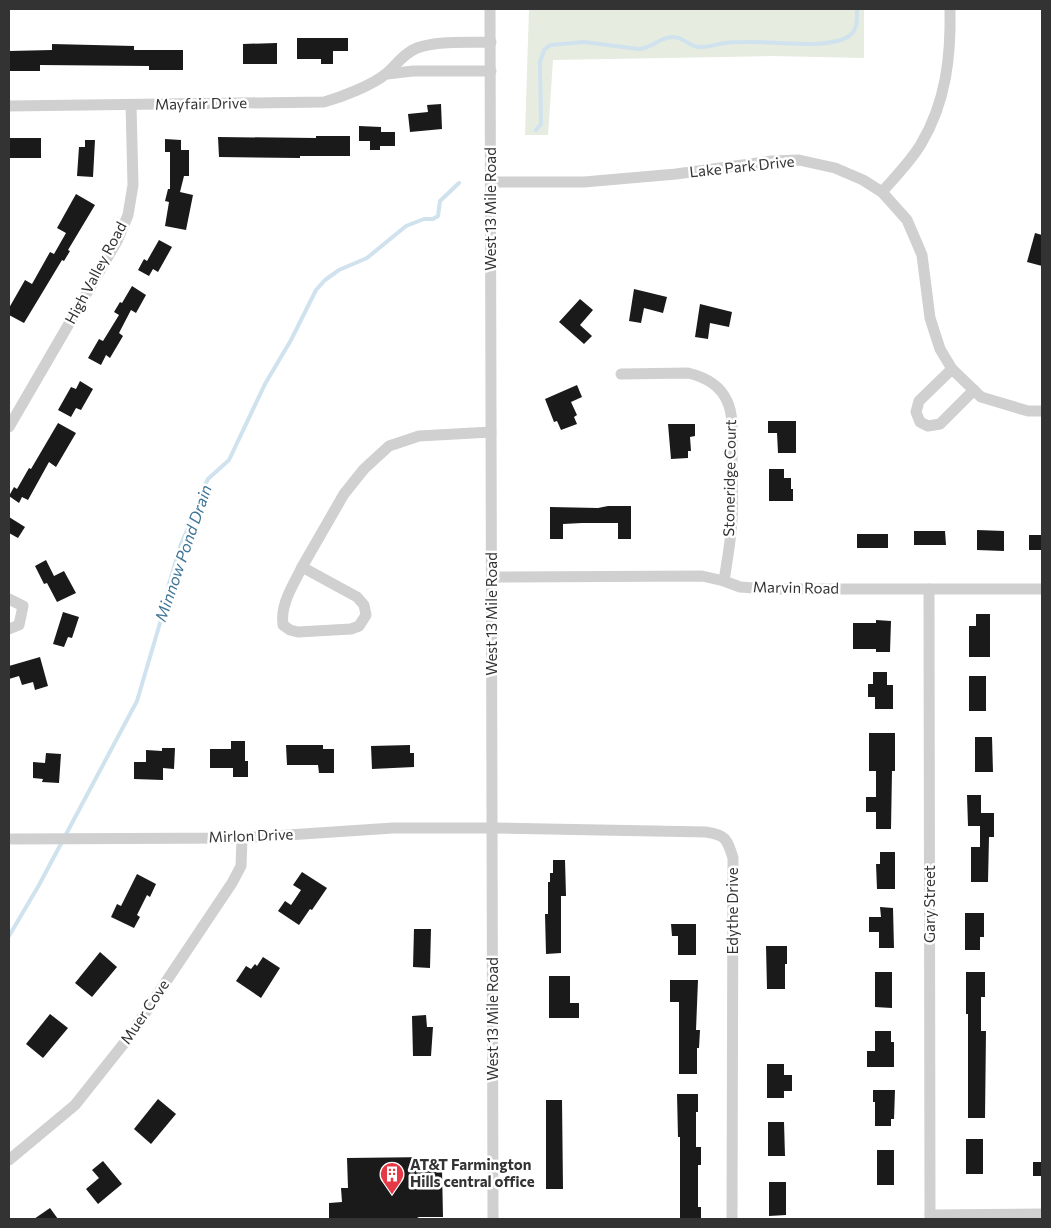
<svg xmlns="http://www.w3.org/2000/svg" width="1051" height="1228" font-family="Commissioner,sans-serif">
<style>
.green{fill:#e6ecdf}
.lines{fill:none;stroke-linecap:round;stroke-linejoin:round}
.stream{stroke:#cfe2ee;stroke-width:4}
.building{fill:#1a1a1a}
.minor{stroke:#d0d0d0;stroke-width:11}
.labels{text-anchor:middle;stroke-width:5;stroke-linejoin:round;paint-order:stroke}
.street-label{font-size:15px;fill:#333;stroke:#fff}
.poi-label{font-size:15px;font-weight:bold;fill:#333;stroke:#fff;text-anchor:start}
.water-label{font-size:16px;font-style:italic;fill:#3f7597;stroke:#fff}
</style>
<rect width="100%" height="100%" fill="#fff"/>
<!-- green -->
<path class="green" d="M529,9H864V58L771,56L553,60L548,135H525Z"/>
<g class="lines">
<!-- stream -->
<g class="stream">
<path d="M536,130L541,124L540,62L544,50L550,45L584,42L639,49C653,48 661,36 674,37C684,38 690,46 698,47C708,48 715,44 725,43C732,42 740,42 747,42C772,41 829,50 849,36C858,30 857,19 857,9"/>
<path d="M9,936L39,885L137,701L163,613L169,584L181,544L198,506L202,491L208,479L229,460L265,384L291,340L316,290L325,280L339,270L367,258L406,226L424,219H433L438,216L440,201L459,183"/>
</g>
</g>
<!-- building -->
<g class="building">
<path d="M297,38H348V51H333V64H321V59H297Z"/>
<path d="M277,43V64H243V44Z"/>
<path d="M52,44L134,46V50H183V70H149V66L40,65V71H9V51L52,50Z"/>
<path d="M441,104L442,129L410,132L408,114L428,112L427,105Z"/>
<path d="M359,126L381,127V132H395V146H380V150H370V141H359Z"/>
<path d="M316,136H350V156H300V158L219,157L218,137L316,138Z"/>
<rect x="9" y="138" width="32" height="20"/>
<path d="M165,139L181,140V150H189V176H184L180,192L193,195L186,230L165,226L169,202L165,201L168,189H170V152H165Z"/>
<path d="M85,140H95L93,177L77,176L79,147H85Z"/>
<path d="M76,194L95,205L68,250L70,251L64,261L62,260L24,323L9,315V308L25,280L32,284L50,252L54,254L66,233L57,228Z"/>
<path d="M1035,233L1042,235V266L1027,262Z"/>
<path d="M159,240L172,247L158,272L153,269L149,276L138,270L144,259L147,261Z"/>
<path d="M132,286L146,295L136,313L131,310L119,333L123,336L110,358L106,355L101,365L88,358L99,339L103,341L119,315L114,312L120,302L122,303Z"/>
<path d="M634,289L667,297L663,313L644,308L641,323L629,321Z"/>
<path d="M580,299L593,310L580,325L592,336L584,344L559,322Z"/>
<path d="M700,304L732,312L729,327L710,323L708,339L695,337Z"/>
<path d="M80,381L93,389L81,410L76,408L71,417L58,410L71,387L76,389Z"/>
<path d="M577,385L582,397L571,402L577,415L574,417L577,424L561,430L557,421L554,422L545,399Z"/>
<path d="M768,421H796V453H778L777,433H768Z"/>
<path d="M58,423L76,433L56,467L49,462L28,500L22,497L19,503L9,496L14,487L17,489L29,468L31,469Z"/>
<path d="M668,424H695V436L690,437L691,451H688V458L671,459Z"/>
<path d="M769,469H784V478H791V489H793V501H769Z"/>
<path d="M608,506H631V539H618V523H582L563,524V539H550V507L598,508Z"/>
<path d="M9,517L25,527L18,538L9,533Z"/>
<path d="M977,530L1004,531V551L977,550Z"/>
<path d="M914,531H945L946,545H914Z"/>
<rect x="857" y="534" width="31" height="14"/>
<rect x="1029" y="535" width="13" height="15"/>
<path d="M46,560L54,576L64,571L76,593L57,602L47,583L44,584L35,566Z"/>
<path d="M63,612L79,617L72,638L68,637L64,647L53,644Z"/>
<path d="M976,614H990V657H969V626H976Z"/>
<path d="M876,620L891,621L890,652H876V649H853V623H876Z"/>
<path d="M40,657L48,686L35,690L33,682L22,685L19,676L9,679V666Z"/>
<path d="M873,672H887V685H893V709H875V697H868V684H873Z"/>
<rect x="969" y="676" width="17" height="35"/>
<path d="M869,733H895V771H892L891,829H876V812H866V797H876V771H869Z"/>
<path d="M975,737H992L993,772H975Z"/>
<path d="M231,741H245V761H248V777H233V768H210V749H231Z"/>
<path d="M286,745H323V749H334V773H319L318,765H287Z"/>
<path d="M410,745V753H414V767L372,769L371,746Z"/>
<path d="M162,748H175L174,769L163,768V780L134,779V762H146V750L162,751Z"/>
<path d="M46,753L61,754L59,783L42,782L43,779L33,778V762L45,763Z"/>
<path d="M967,795H981V813H994V837H989L988,882H971V847H980V826H968Z"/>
<path d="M880,852H895V889H877L876,864H880Z"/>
<path d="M553,860H565L566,896H561V953L546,954L545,914H548V882H550V873H553Z"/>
<path d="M302,872L327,888L312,910L310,909L299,925L278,911L285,901L291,905L301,890L293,885Z"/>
<path d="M137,874L156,884L150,897L147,895L137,915L140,917L134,928L111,917L117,904L121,906Z"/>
<path d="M880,907L893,908L894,948H879V932H869V917H881Z"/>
<path d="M965,913H984V937H980V950H965Z"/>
<path d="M671,924H696V955H678V936H672Z"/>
<path d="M414,929H431L430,968L413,967Z"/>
<path d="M766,946H787V964H785V989H767Z"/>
<path d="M100,952L117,967L92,997L75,983Z"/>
<path d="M263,957L280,968L261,998L236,981L246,966L251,969L255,964L257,966Z"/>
<path d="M875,972H892V1008L875,1007Z"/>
<path d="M966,972H985V997H981V1031H986L985,1118H968V1014H966Z"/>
<path d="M549,976H570V1003H579V1018H549Z"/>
<path d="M670,980H698L696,1030H700L699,1048H697V1074H679V1002H670Z"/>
<path d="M50,1014L68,1028L43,1058L26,1044Z"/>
<path d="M426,1015L427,1027H433L431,1056H413L412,1016Z"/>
<path d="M875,1031H891V1042H894V1067H867V1051H875Z"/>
<path d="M767,1064H784V1075H792V1091H784V1098H767Z"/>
<path d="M873,1090H895L894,1119H891V1126H875V1102H873Z"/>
<path d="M677,1094H698V1112H696V1147H701V1165H698V1207H701V1219H680V1137H678Z"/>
<path d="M158,1099L176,1114L151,1144L134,1129Z"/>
<path d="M546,1100H562L563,1189H546Z"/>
<path d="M768,1122H784L785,1156H768Z"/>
<rect x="966" y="1139" width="17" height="35"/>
<rect x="877" y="1150" width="17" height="35"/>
<path d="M431,1157V1169H442L443,1217H419L415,1219H329V1203L342,1202L341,1188H348L347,1158Z"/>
<path d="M103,1161L122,1184L98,1204L86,1189L99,1178L92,1170Z"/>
<rect x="1033" y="1162" width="9" height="14"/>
<path d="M769,1182H786V1215L769,1216Z"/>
<path d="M50,1208L58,1219H34Z"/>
</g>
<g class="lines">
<!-- minor -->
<g class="minor">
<path d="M490,9L493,1219"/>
<path d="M387,74L413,71H491"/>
<path d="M9,106L324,102C342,97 373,85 387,73C397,64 404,53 417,48C439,40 467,43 491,42"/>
<path d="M491,182H584L676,174L772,161L799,160L835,168L863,180L882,192L907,220L922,255L930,318L940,349L952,369L981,397L1028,411H1042"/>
<path d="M882,192C895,177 911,161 921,144C946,102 951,57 950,9"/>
<path d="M952,369L919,401L916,412L920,422L928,426L940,424L974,390"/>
<path d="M621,374L688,373C705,377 720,385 727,401C734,415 732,436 732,451C732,474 733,497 732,520C731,540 727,561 724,581"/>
<path d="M9,427L117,241L128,215L133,185L131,105"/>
<path d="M302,567L344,494L364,469L389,446L419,436L491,432"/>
<path d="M302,567L357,597L364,605L366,615L359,626L351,629L298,632L290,630L283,625C280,604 293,586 302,567Z"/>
<path d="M492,577L702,576L724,581L740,587L767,589H1042"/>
<path d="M929,589L930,1219"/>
<path d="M9,599L23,606L19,625L9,629"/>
<path d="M9,839L242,838L393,828H493L706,832C726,835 727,839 733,858L732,1219"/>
<path d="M9,1160L75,1105L129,1037L232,883L241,866L242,838"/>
<path d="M930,1215L1042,1214"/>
</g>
</g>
<!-- icons -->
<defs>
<g id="building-pin" transform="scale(1.25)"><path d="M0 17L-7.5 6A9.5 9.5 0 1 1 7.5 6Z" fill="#e63946" stroke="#fff"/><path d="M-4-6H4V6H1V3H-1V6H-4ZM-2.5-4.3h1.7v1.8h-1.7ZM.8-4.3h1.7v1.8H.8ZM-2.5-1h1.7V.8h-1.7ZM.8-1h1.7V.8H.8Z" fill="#fff"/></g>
</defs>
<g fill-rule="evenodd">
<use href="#building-pin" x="392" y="1174"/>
</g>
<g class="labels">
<!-- street labels -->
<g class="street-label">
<text transform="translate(201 104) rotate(-1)" y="5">Mayfair Drive</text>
<text transform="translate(742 167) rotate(-6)" y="5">Lake Park Drive</text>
<text transform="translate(491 209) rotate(-90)" y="5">West 13 Mile Road</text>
<text transform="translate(96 273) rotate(-62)" y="5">High Valley Road</text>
<text transform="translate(730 478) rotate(-89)" y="5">Stoneridge Court</text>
<text transform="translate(796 588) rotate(1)" y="5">Marvin Road</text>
<text transform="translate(492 614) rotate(-90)" y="5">West 13 Mile Road</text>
<text transform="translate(251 836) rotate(-2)" y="5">Mirlon Drive</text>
<text transform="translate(930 904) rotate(-90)" y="5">Gary Street</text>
<text transform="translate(733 911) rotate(-90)" y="5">Edythe Drive</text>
<text transform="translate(145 1012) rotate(-56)" y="5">Muer Cove</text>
<text transform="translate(493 1019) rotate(-90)" y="5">West 13 Mile Road</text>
</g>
<!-- poi labels -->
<g class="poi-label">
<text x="410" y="1170">AT&amp;T Farmington<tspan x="410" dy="17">Hills central office</tspan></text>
</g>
<!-- water labels -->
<g class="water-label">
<text transform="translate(183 553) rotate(-71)" y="6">Minnow Pond Drain</text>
</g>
</g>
<!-- border -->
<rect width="1051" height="1228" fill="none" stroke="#333333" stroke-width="20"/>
</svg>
